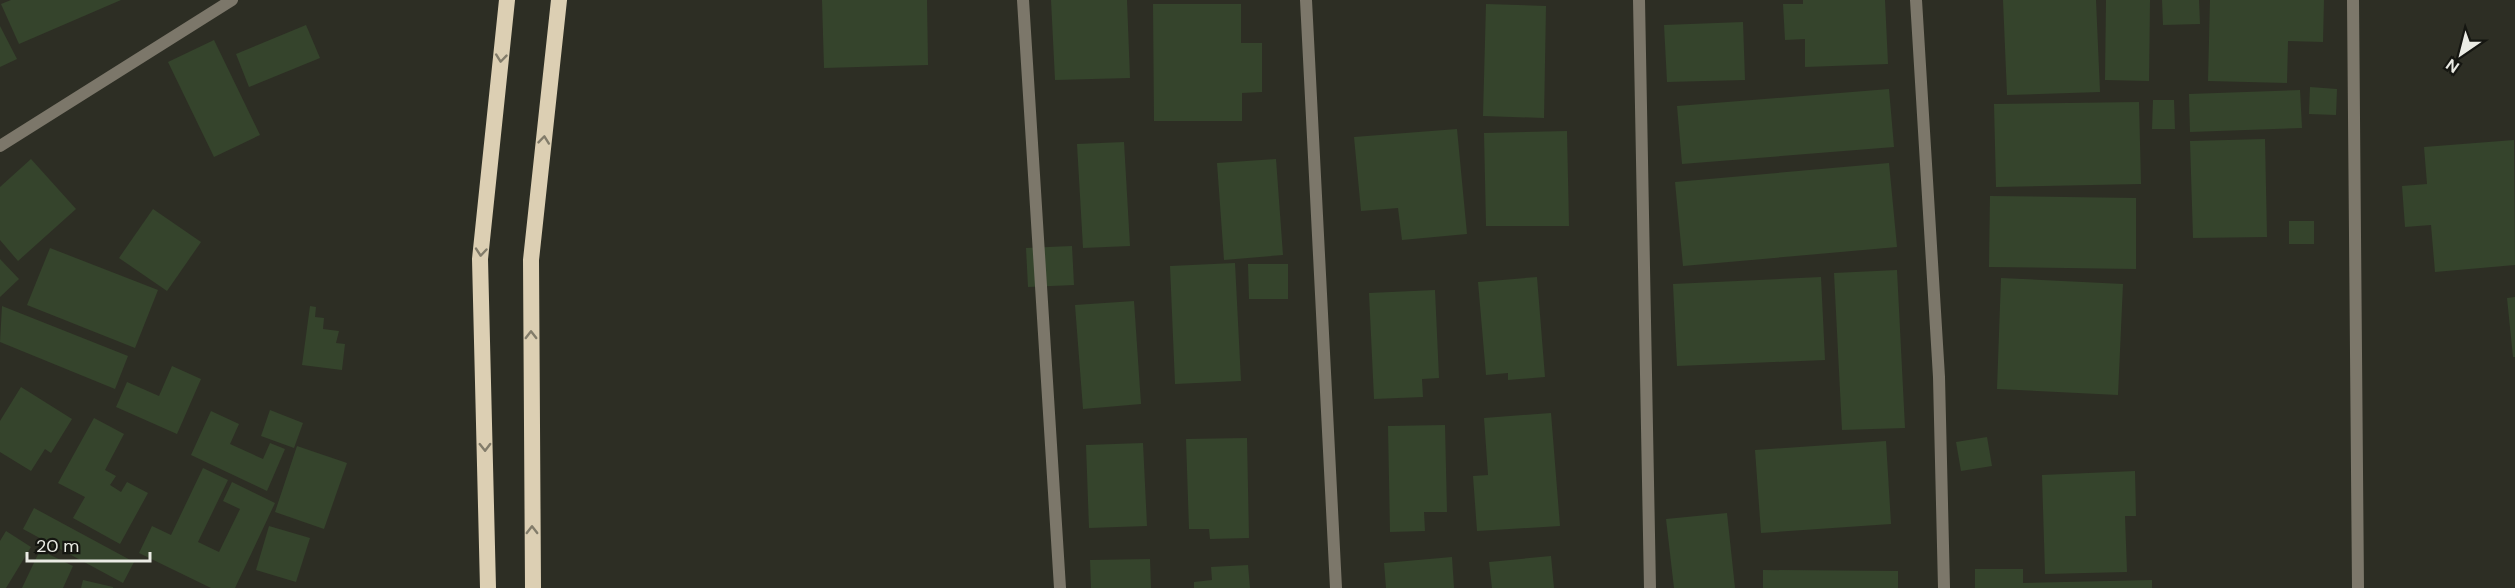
<svg xmlns="http://www.w3.org/2000/svg" width="2515" height="588" font-family="'DM Sans',sans-serif">
<style>
.building{fill:#35442c}
.lines{fill:none;stroke-linecap:round;stroke-linejoin:round}
.minor{stroke:#7c776a;stroke-width:12}
.trunk{stroke:#dccfb3;stroke-width:16}
.oneway{stroke:#827c6a}
</style>
<rect width="100%" height="100%" fill="#2d2e24"/>
<!-- building -->
<g class="building">
<path d="M11,0H121L19,44L1,4Z"/>
<path d="M822,0H927L928,65L824,68Z"/>
<path d="M1051,0H1127L1130,78L1055,80Z"/>
<path d="M1803,0H1885L1888,64L1805,67V39L1785,40L1783,4H1803Z"/>
<path d="M2003,0H2096L2100,92L2007,95Z"/>
<path d="M2106,0H2150L2149,81L2105,80Z"/>
<path d="M2162,0H2199L2200,24L2163,25Z"/>
<path d="M2210,0H2324L2323,42L2288,41L2287,83L2208,81Z"/>
<path d="M1153,4H1241V43H1262V92L1242,93V121H1154Z"/>
<path d="M1486,4L1546,6L1544,118L1483,116Z"/>
<path d="M1743,22L1745,80L1667,82L1664,25Z"/>
<path d="M306,25L320,58L249,87L236,54Z"/>
<path d="M0,26L17,59L0,67Z"/>
<path d="M214,40L260,135L214,157L168,62Z"/>
<path d="M2310,87L2337,89L2336,115L2309,114Z"/>
<path d="M1889,89L1894,147L1682,164L1677,106Z"/>
<path d="M2300,90L2302,128L2190,132L2189,94Z"/>
<path d="M2153,100H2174L2175,129H2152Z"/>
<path d="M2139,102L2141,184L1996,187L1994,104Z"/>
<path d="M1457,129L1467,234L1402,240L1398,208L1361,211L1354,137Z"/>
<path d="M1567,131L1569,226H1486L1484,133Z"/>
<path d="M2265,139L2267,237L2193,238L2190,141Z"/>
<path d="M2514,140L2515,265L2435,272L2431,225L2405,227L2402,186L2427,184L2424,147Z"/>
<path d="M1124,142L1130,246L1083,248L1077,144Z"/>
<path d="M31,159L76,209L18,261L0,240V187Z"/>
<path d="M1276,159L1283,255L1224,260L1217,163Z"/>
<path d="M1889,163L1897,247L1683,266L1675,182Z"/>
<path d="M1990,196L2136,198V269L1989,267Z"/>
<path d="M153,209L201,242L167,291L119,258Z"/>
<rect x="2289" y="221" width="25" height="23"/>
<path d="M1072,246L1074,285L1028,287L1026,248Z"/>
<path d="M50,248L158,290L135,348L27,305Z"/>
<path d="M0,259L19,279L0,297Z"/>
<path d="M1235,263L1241,381L1175,384L1170,266Z"/>
<path d="M1248,264H1288V299H1249Z"/>
<path d="M1897,270L1905,428L1842,430L1834,273Z"/>
<path d="M1537,277L1545,377L1508,380V373L1486,375L1478,282Z"/>
<path d="M1821,277L1825,360L1677,366L1673,284Z"/>
<path d="M2001,278L2123,284L2118,395L1997,389Z"/>
<path d="M1435,290L1439,378L1422,379L1423,397L1374,399L1369,293Z"/>
<path d="M2515,297V357H2513L2507,298Z"/>
<path d="M1134,301L1141,404L1083,409L1075,305Z"/>
<path d="M2,306L128,356L115,389L0,342Z"/>
<path d="M310,306L316,307L315,317L324,318L323,329L339,331L336,343L345,344L342,370L302,365Z"/>
<path d="M172,366L201,379L177,434L116,407L127,382L159,396Z"/>
<path d="M21,387L72,419L51,453L45,449L31,471L0,452V421Z"/>
<path d="M270,410L303,423L294,448L261,436Z"/>
<path d="M211,411L239,424L230,444L263,459L270,443L285,449L267,491L191,455Z"/>
<path d="M1551,413L1560,526L1477,531L1473,476L1488,475L1484,418Z"/>
<path d="M94,418L124,434L105,470L116,476L110,485L121,492L127,482L148,493L120,544L73,518L85,497L58,483Z"/>
<path d="M1445,425L1447,512H1424L1425,531L1390,532L1388,426Z"/>
<path d="M1987,437L1992,466L1961,471L1956,442Z"/>
<path d="M1247,438L1249,538L1210,539L1209,529H1189L1186,439Z"/>
<path d="M1886,441L1891,524L1761,533L1755,450Z"/>
<path d="M1143,443L1147,526L1089,528L1086,445Z"/>
<path d="M297,446L347,463L324,529L275,512Z"/>
<path d="M203,468L228,480L198,542L219,552L240,509L223,501L232,482L275,503L235,588H211L139,553L152,526L171,535Z"/>
<path d="M2135,471L2136,516H2125L2127,572L2045,574L2042,475Z"/>
<path d="M34,508L134,562L123,583L23,529Z"/>
<path d="M1727,513L1735,588H1674L1666,519Z"/>
<path d="M269,526L310,538L296,582L256,570Z"/>
<path d="M6,531L31,547L6,588H0V541Z"/>
<path d="M40,550L73,566L63,588H22Z"/>
<path d="M1551,556L1554,588H1492L1489,562Z"/>
<path d="M1452,557L1454,588H1386L1384,563Z"/>
<path d="M1150,559L1151,588H1091L1090,560Z"/>
<path d="M1248,565L1250,588H1194V582L1212,580L1211,567Z"/>
<path d="M1975,569H2023V583L2152,580V588H1975Z"/>
<path d="M1763,570L1898,571V588H1763Z"/>
<path d="M83,580L113,587V588H81Z"/>
</g>
<g class="lines">
<!-- minor -->
<g class="minor">
<path d="M1023,0L1060,588"/>
<path d="M1306,0L1336,588"/>
<path d="M1639,0L1650,588"/>
<path d="M1916,0L1939,377L1944,588"/>
<path d="M2353,0L2358,588"/>
<path d="M0,146L232,0"/>
</g>
<!-- trunk -->
<g class="trunk">
<path d="M488,588L480,259L507,0"/>
<path d="M533,588L531,260L559,0"/>
</g>
</g>
<!-- one-way arrows -->
<defs><path id="oneway-chevron" d="M-2-3.5L2.5 0L-2 3.5" fill="none" stroke-width="1.6" stroke-linecap="round" stroke-linejoin="round" transform="scale(1.5)"/></defs>
<g class="oneway">
<use href="#oneway-chevron" transform="translate(501 58) rotate(96)"/>
<use href="#oneway-chevron" transform="translate(544 140) rotate(-84)"/>
<use href="#oneway-chevron" transform="translate(481 252) rotate(95)"/>
<use href="#oneway-chevron" transform="translate(531 335) rotate(-90)"/>
<use href="#oneway-chevron" transform="translate(485 447) rotate(89)"/>
<use href="#oneway-chevron" transform="translate(532 530) rotate(-90)"/>
</g>
<!-- north arrow -->
<g transform="translate(2461 54) rotate(215)" stroke="#151611" stroke-width="4.5" paint-order="stroke">
<path d="M0-4.5L10 22L0 15L-10 22Z" fill="#eaebe4"/>
<text y="-9" font-size="16" font-weight="bold" text-anchor="middle" fill="#eaebe4">N</text>
</g>
<!-- scale -->
<path d="M27 552v9h123v-9" fill="none" stroke="#eaebe4" stroke-width="3"/>
<text x="36" y="552" font-size="18" fill="#eaebe4" stroke="#151611" stroke-width="4.5" paint-order="stroke">20 m</text>
</svg>
